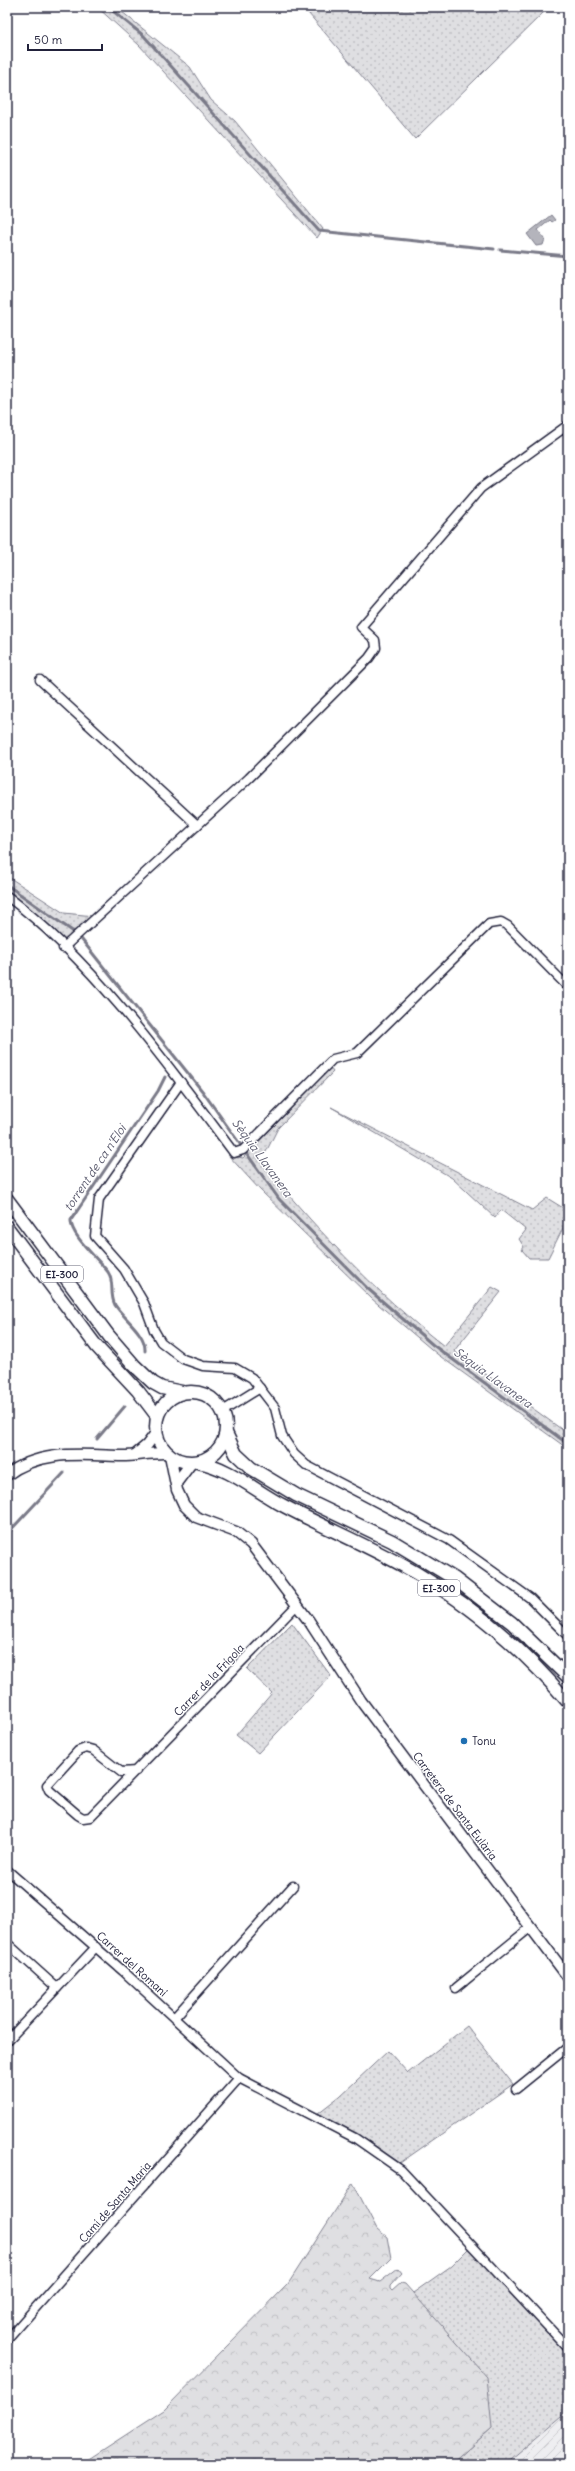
<svg xmlns="http://www.w3.org/2000/svg" width="575" height="2471" font-family="Delius,sans-serif">
<style>
.industrial{fill:url(#industrial-furrows)}
.grass{fill:url(#grass-dots);stroke:#80808e}
.forest{fill:url(#forest-crowns);stroke:#80808e}
.water{fill:#b4b4bc;stroke:#7a7a88}
.lines{fill:none;stroke-linecap:round;stroke-linejoin:round}
.stream{stroke:#7a7a88;stroke-width:3}
.minor-casing{stroke:#22223b;stroke-width:11}
.tertiary-casing{stroke:#22223b;stroke-width:13}
.primary-casing{stroke:#22223b;stroke-width:15}
.minor{stroke:#fff;stroke-width:8}
.tertiary{stroke:#fff;stroke-width:10}
.primary{stroke:#fff;stroke-width:12}
.poi-dot{fill:#1f6fb2;stroke:#fff;stroke-width:1.5}
.labels{text-anchor:middle;stroke-width:3;stroke-linejoin:round;paint-order:stroke}
.shield{fill:#fff;stroke:#646476;stroke-width:1}
.shield-label{font-size:10px;font-weight:bold;fill:#22223b}
.street-label{font-size:11px;fill:#22223b;stroke:#fff}
.poi-label{font-size:11px;fill:#22223b;stroke:#fff;text-anchor:start}
.water-label{font-size:12px;font-style:italic;fill:#5c5c6f;stroke:#fff}
</style>
<defs>
<pattern id="industrial-furrows" width="10" height="10" patternUnits="userSpaceOnUse"><rect width="10" height="10" fill="#eeeef1"/><path d="M-1 1l2-2M0 10L10 0M9 11l2-2" fill="none" stroke="#ccccd0"/></pattern>
<pattern id="grass-dots" width="8" height="8" patternUnits="userSpaceOnUse"><rect width="8" height="8" fill="#dfdfe2"/><path d="M2 2h.1M6 6h.1" fill="none" stroke="#bfbfc3" stroke-width="1.8" stroke-linecap="round"/></pattern>
<pattern id="forest-crowns" width="20" height="18" patternUnits="userSpaceOnUse"><rect width="20" height="18" fill="#dfdfe2"/><path d="M2 6a3 3 0 1 1 6 0M12 15a3 3 0 1 1 6 0" fill="none" stroke="#bfbfc3"/></pattern>
</defs>
<rect width="100%" height="100%" fill="#fff"/>
<filter id="ink" filterUnits="userSpaceOnUse"><feTurbulence type="fractalNoise" baseFrequency=".025" numOctaves="2"/><feDisplacementMap in="SourceGraphic" scale="8" xChannelSelector="R" yChannelSelector="G"/><feConvolveMatrix kernelMatrix="1 2 1 2 8 2 1 2 1" color-interpolation-filters="sRGB"/></filter>
<g filter="url(#ink)">
<!-- industrial -->
<path class="industrial" d="M568,2411V2464H505Z"/>
<!-- grass -->
<g class="grass">
<path d="M97,7H116L190,67L211,100L235,121L323,229L317,238L139,45Z"/>
<path d="M303,7H549L415,139Z"/>
<path d="M7,876L64,913L94,916L64,942L32,911L7,893Z"/>
<path d="M330,1068L333,1072L278,1128L266,1152L256,1156C311,1223 375,1293 444,1346L492,1287L501,1292L454,1351L568,1434V1449L437,1354L372,1299L260,1190L228,1155L243,1158Z"/>
<path d="M331,1107L532,1210L547,1198L568,1211V1218L548,1258H529L522,1250L524,1247L519,1239L526,1230L501,1210L495,1218L452,1178Z"/>
<path d="M292,1623L331,1676L258,1753L236,1735L272,1693L247,1669Z"/>
<path d="M467,2026L513,2084L400,2163L370,2142L318,2113L340,2096L388,2051L408,2073Z"/>
<path d="M469,2248L568,2353V2411L505,2464H451L492,2428L413,2293L451,2266Z"/>
</g>
<!-- forest -->
<path class="forest" d="M353,2183L377,2229L387,2237L391,2258L370,2279L380,2282L398,2268L402,2273L390,2286V2289L392,2291L401,2283L405,2284L487,2377L492,2428L451,2464H81L164,2410L288,2284Z"/>
<!-- water -->
<path class="water" d="M551,215L555,220L552,222L550,220L538,230L545,239L543,245L536,246L527,234Z"/>
<g class="lines">
<!-- stream -->
<g class="stream">
<path d="M108,7L144,36L319,231L494,249"/>
<path d="M500,250L568,256"/>
<path d="M7,885L78,935L203,1092L279,1199L367,1288L433,1345L568,1444"/>
<path d="M145,1351C146,1333 124,1319 115,1305C109,1294 115,1282 108,1272C98,1259 70,1235 71,1220L158,1091L165,1077"/>
<path d="M97,1439L125,1406"/>
<path d="M7,1534L64,1473"/>
</g>
<!-- minor casing -->
<g class="minor-casing">
<g id="minor">
<path d="M40,680L197,825"/>
<path d="M7,896C94,962 169,1066 234,1153L243,1150L333,1059L357,1053L489,924L501,922L508,926L568,987"/>
<path d="M63,948L249,778L369,658L376,648L375,640L361,627L481,488L568,425"/>
<path d="M181,1082L99,1199L95,1236L124,1269L144,1303L154,1330L161,1342L183,1359L203,1366L235,1368L252,1378L275,1408L282,1436L294,1454L306,1465L449,1540L530,1598L568,1636"/>
<path d="M223,1411L260,1388"/>
<path d="M136,1771L121,1772L93,1750L86,1748L78,1751L47,1785L49,1790L78,1815L83,1818L90,1817L297,1605"/>
<path d="M7,1870L123,1971L239,2078L355,2138L401,2170L568,2348"/>
<path d="M7,1943L57,1988"/>
<path d="M456,1988L531,1927"/>
<path d="M174,2018L293,1886"/>
<path d="M7,2041L96,1947"/>
<path d="M516,2089L568,2047"/>
<path d="M7,2340L239,2078"/>
</g>
</g>
<!-- tertiary casing -->
<g class="tertiary-casing">
<g id="tertiary">
<path d="M135,1455L147,1445L156,1433"/>
<path d="M170,1455L177,1490L184,1505L196,1517L236,1532L251,1544L309,1621L361,1701L568,1977"/>
<path d="M7,1475C40,1449 83,1455 122,1456C137,1456 152,1452 168,1453"/>
<path d="M177,1482L192,1462"/>
</g>
</g>
<!-- primary casing -->
<g class="primary-casing">
<g id="primary">
<path d="M7,1199L109,1336L134,1365L153,1383L162,1388L182,1392"/>
<path d="M7,1227L97,1347L138,1391L157,1416"/>
<circle cx="191" cy="1427" r="35"/>
<path d="M226,1433L236,1454L251,1468L296,1495L392,1541L455,1579L512,1623L568,1677"/>
<path d="M198,1462C231,1468 255,1491 284,1506C327,1529 374,1548 416,1573C474,1607 525,1651 568,1702"/>
</g>
</g>
<!-- minor -->
<use href="#minor" class="minor"/>
<!-- tertiary -->
<use href="#tertiary" class="tertiary"/>
<!-- primary -->
<use href="#primary" class="primary"/>
</g>
</g>
<!-- markers -->
<circle class="poi-dot" cx="464" cy="1741" r="4"/>
<g class="labels">
<!-- shield labels -->
<g class="shield">
<rect x="41" y="1266" width="42" height="16" rx="3"/>
<rect x="418" y="1580" width="42" height="16" rx="3"/>
</g>
<g class="shield-label">
<text x="62" y="1278">EI-300</text>
<text x="439" y="1592">EI-300</text>
</g>
<!-- street labels -->
<g class="street-label">
<text transform="translate(209 1680) rotate(-46)" y="4">Carrer de la Frígola</text>
<text transform="translate(455 1806) rotate(53)" y="4">Carretera de Santa Eulària</text>
<text transform="translate(132 1964) rotate(42)" y="4">Carrer del Romaní</text>
<text transform="translate(115 2202) rotate(-49)" y="4">Camí de Santa Maria</text>
</g>
<!-- poi labels -->
<g class="poi-label">
<text x="472" y="1745">Tonu</text>
</g>
<!-- water labels -->
<g class="water-label">
<text transform="translate(262 1158) rotate(54)" y="4">Sèquia Llavanera</text>
<text transform="translate(95 1168) rotate(-56)" y="4">torrent de ca n'Eloi</text>
<text transform="translate(493 1378) rotate(36)" y="4">Sèquia Llavanera</text>
</g>
</g>
<!-- margin -->
<rect width="575" height="2471" fill="none" stroke="#fff" stroke-width="24"/>
<rect x="12" y="12" width="551" height="2447" fill="none" stroke="#22223b" stroke-width="1.5" filter="url(#ink)"/>
<!-- scale -->
<path d="M28 44v6h74v-6" fill="none" stroke="#22223b" stroke-width="2"/>
<text x="34" y="44" font-size="12" fill="#22223b" stroke="#ffffff" stroke-width="3" paint-order="stroke">50 m</text>
</svg>
